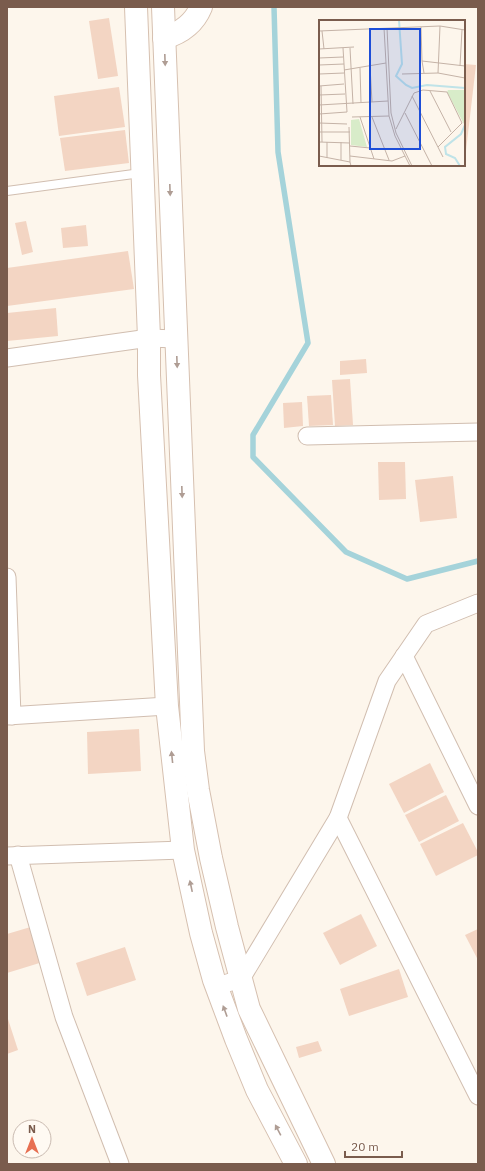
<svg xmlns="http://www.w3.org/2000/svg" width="485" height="1171" font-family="'IBM Plex Sans',sans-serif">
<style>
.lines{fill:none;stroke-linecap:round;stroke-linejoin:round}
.stream{stroke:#a5d3da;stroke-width:5.5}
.building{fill:#f3d5c3}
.lane-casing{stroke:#d1beb0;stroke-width:10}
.street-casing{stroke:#d1beb0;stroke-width:19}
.secondary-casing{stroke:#d6c0b0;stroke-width:24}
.lane{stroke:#fff;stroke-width:8}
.street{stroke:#fff;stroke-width:17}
.secondary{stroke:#fff;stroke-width:22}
.oneway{fill:#af9d94}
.inset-river{fill:none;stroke:#bfe3e8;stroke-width:2}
.inset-road{fill:none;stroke:#c5b3a7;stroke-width:1}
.view{fill:#1d4ed8;fill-opacity:0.15;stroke:#1d4ed8;stroke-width:2}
.inset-edge{fill:none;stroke:#7a5c4d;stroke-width:2}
</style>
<rect width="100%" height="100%" fill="#fdf6ec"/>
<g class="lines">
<!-- stream -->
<path class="stream" d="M274,7L278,152L308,343L253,435V457L346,552L407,579L478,561"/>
</g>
<!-- building -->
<g class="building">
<path d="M109,18L118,76L98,79L89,21Z"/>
<path d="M464,64L476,65L465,159H464Z"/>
<path d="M119,87L125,127L59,136L54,96Z"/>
<path d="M125,130L129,163L65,171L60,138Z"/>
<path d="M26,221L33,252L22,255L15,223Z"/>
<path d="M86,225L88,246L63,248L61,228Z"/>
<path d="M128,251L134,289L7,306V268Z"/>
<path d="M56,308L58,336L7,341V313Z"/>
<path d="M366,359L367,373L340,375V361Z"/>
<path d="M350,379L353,425L335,426L332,380Z"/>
<path d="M331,395L333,425L309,426L307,396Z"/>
<path d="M302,402L303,426L284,428L283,403Z"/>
<path d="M378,462H405L406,499L379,500Z"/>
<path d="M453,476L457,518L420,522L415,480Z"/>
<path d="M139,729L141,771L88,774L87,732Z"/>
<path d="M430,763L444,792L404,813L389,784Z"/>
<path d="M446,795L459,821L419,842L405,815Z"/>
<path d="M463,823L478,852V855L436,876L420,844Z"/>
<path d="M361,914L377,946L340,965L323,933Z"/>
<path d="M34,926L46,961L7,973V934Z"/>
<path d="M478,929V960L465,935Z"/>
<path d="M125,947L136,980L87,996L76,963Z"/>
<path d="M399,969L408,997L349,1016L340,989Z"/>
<path d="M7,1016L18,1050L7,1054Z"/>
<path d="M318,1041L322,1051L299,1058L296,1047Z"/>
</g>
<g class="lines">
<!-- lane casing -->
<g class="lane-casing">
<path id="lane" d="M7,191L141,173"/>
</g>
<!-- street casing -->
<g class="street-casing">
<g id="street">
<path d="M7,358L149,338L176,339"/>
<path d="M307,436L478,432"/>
<path d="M7,577L12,716"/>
<path d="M404,656L478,806"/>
<path d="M7,716L167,706"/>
<path d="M338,818L478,1096"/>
<path d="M18,855L64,1017L120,1164"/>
<path d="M7,856L183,850"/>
<path d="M217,986L241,979L338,818L387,681L426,624L478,603"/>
</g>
</g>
<!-- secondary casing -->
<g class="secondary-casing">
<g id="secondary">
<path d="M136,7L149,338V375L167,706L183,850L201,933L214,980L236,1039L257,1090L296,1164"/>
<path d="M163,7L193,751L198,790L211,858L227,927L249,1009L324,1164"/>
<path d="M164,38C181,33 194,24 201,7"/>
</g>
</g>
<!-- lane -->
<use href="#lane" class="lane"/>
<!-- street -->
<use href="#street" class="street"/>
<!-- secondary -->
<use href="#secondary" class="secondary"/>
</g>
<!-- one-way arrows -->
<defs><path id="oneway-solid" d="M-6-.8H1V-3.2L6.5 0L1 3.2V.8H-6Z"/></defs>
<g class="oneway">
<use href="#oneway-solid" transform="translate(165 60) rotate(88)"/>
<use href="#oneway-solid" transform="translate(170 190) rotate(88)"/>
<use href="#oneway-solid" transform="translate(177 362) rotate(88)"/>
<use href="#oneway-solid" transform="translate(182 492) rotate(88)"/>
<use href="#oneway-solid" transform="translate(172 757) rotate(-96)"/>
<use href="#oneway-solid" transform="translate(191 886) rotate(-102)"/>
<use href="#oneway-solid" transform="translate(225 1011) rotate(-110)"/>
<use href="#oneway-solid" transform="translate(278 1130) rotate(-118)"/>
</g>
<!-- overview -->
<g transform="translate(319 20)">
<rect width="146" height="146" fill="#fdf6ec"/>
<path d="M129,70H146L145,104L128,72ZM40,99L48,127L32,125V100Z" fill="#d8ecc9"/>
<path class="inset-river" d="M80,0L83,44L77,56L87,65L93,68L108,65L146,68M141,146L136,138L127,134L126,127L142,114L146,105"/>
<path class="inset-road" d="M121,6L119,53L146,58M102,7L103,41L146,46M65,8L70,96L76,116L91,146M68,8L72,93L77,113L93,146M0,11L121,6L146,10M3,11L5,29M31,28L34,84M0,29L35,27M0,38L24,37M103,41L105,53M0,45L25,44M51,46L53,82M141,46L143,10M41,48L42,83M25,50L67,43M0,54L25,53M83,54L119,53M0,66L25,64M2,66L3,122M111,71L132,112M0,75L26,74M93,76L124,137M0,85L69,81M86,93L113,146M0,94L28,92L24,28M33,97L70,96M41,97L55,139M53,97L70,140M0,103L28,104M30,107L31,142M77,109L95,73L104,70L128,72L143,103L119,127M0,112H31M0,122L31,123M8,122V138M31,126L51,128M0,136L31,142L32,146M31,136L73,141L86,136M22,140V122"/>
<path class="view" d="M51,9H101V129H51Z"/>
<rect width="146" height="146" class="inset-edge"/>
</g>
<!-- border -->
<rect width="485" height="1171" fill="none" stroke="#7a5c4d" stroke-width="16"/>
<!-- north arrow -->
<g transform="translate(32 1139)"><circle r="19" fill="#fffaf3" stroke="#cabbb1"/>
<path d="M0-3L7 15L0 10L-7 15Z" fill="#e76f51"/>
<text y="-6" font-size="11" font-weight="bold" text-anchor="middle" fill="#7a5c4d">N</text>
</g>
<!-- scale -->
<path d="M345 1151v6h57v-6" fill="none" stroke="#7a5c4d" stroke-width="2"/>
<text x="351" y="1151" font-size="12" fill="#7a5c4d" stroke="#fffaf3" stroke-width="3" paint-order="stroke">20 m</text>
</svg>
